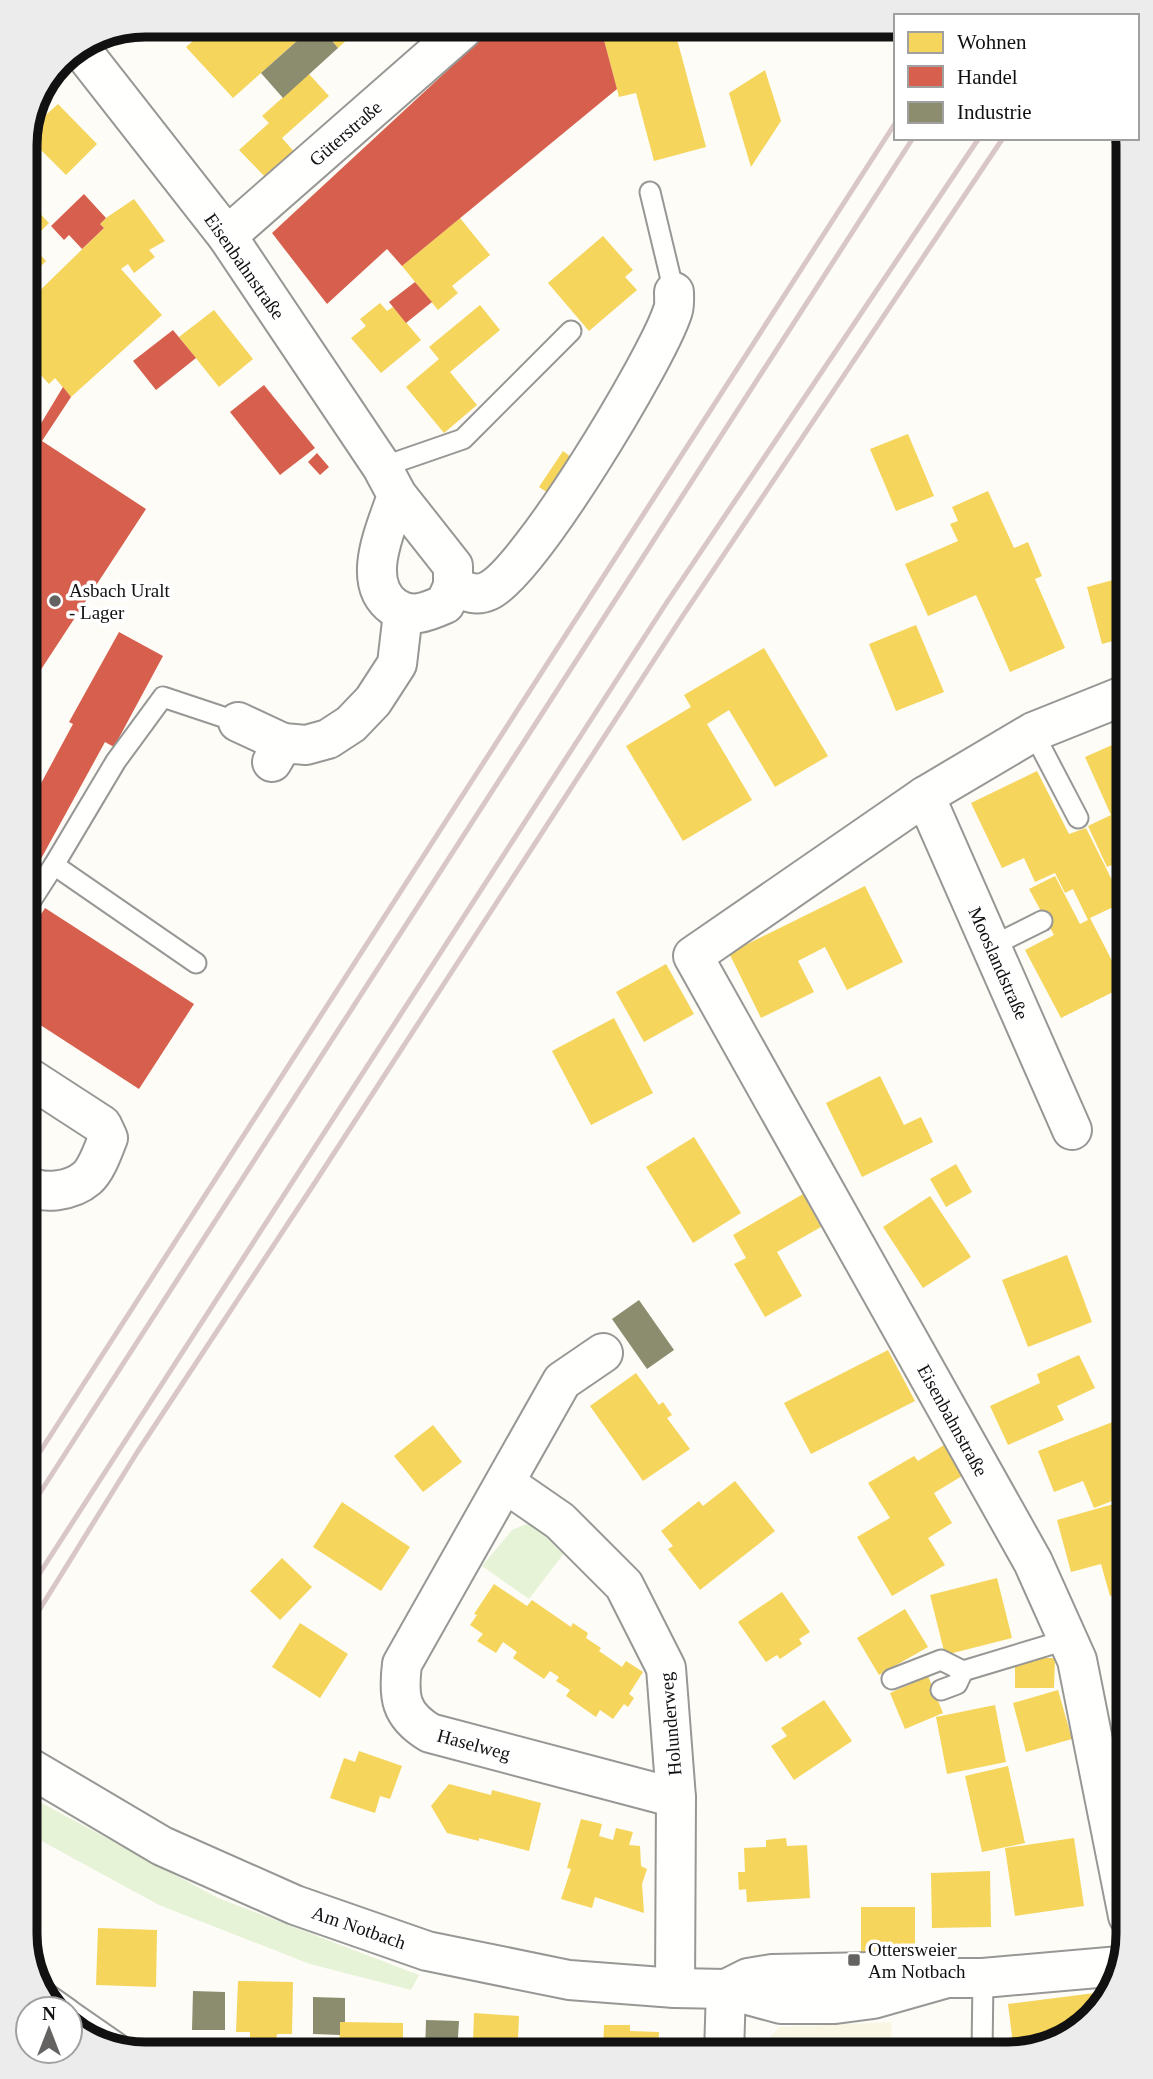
<svg xmlns="http://www.w3.org/2000/svg" width="1153" height="2079" font-family="'Times New Roman',serif">
<style>
.farmland{fill:#f9f7e4}
.green{fill:#e7f3d7}
.homes{fill:#f6d55c}
.shops{fill:#d6604d}
.industry{fill:#8c8c6e}
.lines{fill:none;stroke-linecap:round;stroke-linejoin:round}
.service-casing{stroke:#979795;stroke-width:23}
.minor-casing{stroke:#979795;stroke-width:42}
.service{stroke:#fffffe;stroke-width:19}
.minor{stroke:#fffffe;stroke-width:38}
.rail{stroke:#d9c6c7;stroke-width:5}
.poi-dot{fill:#646362;stroke:#fff;stroke-width:2.5}
.labels{text-anchor:middle;stroke-width:7;stroke-linejoin:round;paint-order:stroke}
.street-label{font-size:19px;fill:#111;stroke:#fff}
.poi-label{font-size:19px;fill:#111;stroke:#fff;text-anchor:start}
.rim{fill:none;stroke:#111;stroke-width:9}
</style>
<rect width="100%" height="100%" fill="#fdfcf7"/>
<!-- farmland -->
<path class="farmland" d="M892,2022L890,2054H756L779,2027Z"/>
<!-- green -->
<g class="green">
<path d="M526,1524L544,1528L568,1548L529,1599L482,1566L512,1530Z"/>
<path d="M25,1794L218,1898L419,1975L411,1990L310,1964L159,1905L25,1832Z"/>
</g>
<!-- homes -->
<g class="homes">
<path d="M674,28L706,147L654,161L636,93L619,97L601,29Z"/>
<path d="M324,31H356L338,48Z"/>
<path d="M307,32L233,98L186,47L202,33Z"/>
<path d="M765,70L781,121L751,167L729,93Z"/>
<path d="M309,74L329,96L282,138L297,155L268,180L239,150L269,123L262,116Z"/>
<path d="M58,104L97,144L66,175L41,150L25,165V137L27,132Z"/>
<path d="M25,198L49,223L29,243L46,261L25,282Z"/>
<path d="M134,199L165,241L149,250L155,257L134,273L128,264L121,269L162,315L71,397L55,378L49,384L25,358V305L104,228L100,224L106,218Z"/>
<path d="M460,218L490,255L452,286L458,293L438,310L402,266Z"/>
<path d="M603,236L633,270L625,277L637,290L589,331L548,283Z"/>
<path d="M380,303L387,311L393,307L421,340L381,373L351,338L366,326L360,319Z"/>
<path d="M480,305L500,330L450,372L477,405L444,433L406,387L439,359L429,347Z"/>
<path d="M214,310L253,359L219,387L179,337Z"/>
<path d="M908,434L934,496L896,511L870,449Z"/>
<path d="M563,451L579,463L556,498L539,487Z"/>
<path d="M988,491L1014,548L1028,542L1042,576L1035,579L1065,648L1010,672L976,595L928,616L905,564L958,541L950,524L958,521L952,507Z"/>
<path d="M1128,576V637L1102,644L1087,587Z"/>
<path d="M916,625L944,692L896,711L869,644Z"/>
<path d="M764,648L828,756L775,787L729,710L707,724L752,800L683,841L626,746L691,707L684,695Z"/>
<path d="M1128,738V815L1124,817L1128,828V858L1107,867L1088,826L1111,815L1085,757Z"/>
<path d="M1037,771L1069,834L1086,828L1112,880L1124,875L1128,884V900L1090,918L1125,986L1061,1018L1025,950L1054,935L1029,889L1055,876L1080,924L1088,920L1073,889L1065,893L1055,873L1035,882L1024,858L1002,868L971,803Z"/>
<path d="M865,886L903,962L847,990L825,947L798,961L814,992L761,1018L729,953Z"/>
<path d="M666,964L694,1014L644,1042L616,992Z"/>
<path d="M614,1018L653,1093L591,1125L552,1051Z"/>
<path d="M880,1076L904,1125L921,1117L933,1142L862,1177L826,1103Z"/>
<path d="M694,1137L741,1213L693,1243L646,1167Z"/>
<path d="M956,1164L972,1192L946,1207L930,1179Z"/>
<path d="M803,1194L821,1227L777,1252L802,1296L765,1317L734,1264L746,1258L733,1235Z"/>
<path d="M930,1196L971,1257L923,1288L883,1227Z"/>
<path d="M1067,1255L1092,1322L1028,1347L1002,1280Z"/>
<path d="M888,1350L915,1401L811,1454L784,1403Z"/>
<path d="M1079,1355L1095,1388L1057,1406L1064,1420L1008,1445L990,1406L1040,1383L1037,1374Z"/>
<path d="M636,1373L659,1405L663,1402L672,1415L667,1418L690,1449L643,1481L590,1406Z"/>
<path d="M1128,1416V1466L1116,1471L1125,1496L1094,1508L1083,1481L1054,1492L1038,1451Z"/>
<path d="M433,1425L462,1462L423,1492L394,1456Z"/>
<path d="M944,1445L962,1476L934,1493L952,1523L928,1538L945,1565L892,1596L857,1537L890,1518L868,1483L914,1456L918,1461Z"/>
<path d="M735,1481L775,1531L700,1590L668,1549L673,1546L661,1531L699,1501L703,1506Z"/>
<path d="M1128,1500V1591L1110,1596L1101,1564L1071,1572L1057,1520Z"/>
<path d="M342,1502L410,1547L381,1591L313,1547Z"/>
<path d="M282,1558L312,1587L280,1620L250,1591Z"/>
<path d="M997,1578L1012,1638L945,1655L930,1595Z"/>
<path d="M494,1584L527,1606L532,1600L571,1627L573,1623L588,1633L586,1638L601,1648L599,1651L622,1667L626,1661L643,1672L629,1694L634,1698L628,1707L624,1704L613,1719L600,1710L596,1717L566,1696L570,1690L556,1681L559,1677L550,1671L544,1679L513,1658L517,1652L503,1642L496,1653L477,1641L483,1634L470,1625L477,1615L474,1614Z"/>
<path d="M782,1592L810,1632L799,1639L802,1644L780,1659L777,1655L766,1662L738,1622Z"/>
<path d="M905,1609L928,1647L879,1675L857,1638Z"/>
<path d="M300,1623L348,1654L320,1698L272,1667Z"/>
<path d="M1015,1658H1055L1054,1688H1015Z"/>
<path d="M928,1676L943,1713L905,1729L890,1693Z"/>
<path d="M1058,1690L1072,1739L1026,1752L1013,1703Z"/>
<path d="M824,1700L852,1741L794,1780L771,1746L787,1736L781,1728Z"/>
<path d="M995,1705L1006,1762L947,1774L936,1717Z"/>
<path d="M1128,1744V1782H1127L1121,1745Z"/>
<path d="M359,1751L402,1766L390,1799L380,1796L375,1813L330,1798L344,1758L355,1762Z"/>
<path d="M1008,1766L1025,1843L982,1852L965,1776Z"/>
<path d="M449,1784L491,1795L492,1790L541,1803L529,1851L479,1838V1841L447,1833L431,1806Z"/>
<path d="M581,1819L602,1824L599,1836L613,1840L616,1828L633,1832L629,1845L640,1846L641,1866L647,1869L642,1884L644,1913L595,1897L592,1908L561,1899L571,1869L567,1868Z"/>
<path d="M786,1838L787,1846L807,1845L810,1898L747,1902L746,1889L739,1890L738,1872H745L744,1848L766,1847V1840Z"/>
<path d="M1074,1838L1084,1906L1015,1916L1005,1848Z"/>
<path d="M990,1871L991,1927L932,1928L931,1873Z"/>
<rect x="861" y="1907" width="54" height="48"/>
<path d="M98,1928L157,1930L156,1987L96,1985Z"/>
<path d="M238,1981L293,1982L292,2034H277L276,2043L250,2042V2032H236Z"/>
<path d="M1095,1993L1098,2010L1061,2040L1060,2037L1013,2044L1008,2004Z"/>
<path d="M474,2013L519,2016L518,2038L534,2039L533,2054H467V2043H473Z"/>
<path d="M340,2022L403,2023V2054H349V2052H339Z"/>
<path d="M604,2025H630V2031L659,2032L658,2054H603Z"/>
<path d="M914,2046L971,2048L970,2054H914Z"/>
</g>
<!-- shops -->
<g class="shops">
<path d="M601,29L617,89L402,266L387,249L327,304L272,233L491,30Z"/>
<path d="M84,194L106,218L100,224L104,228L82,249L69,235L64,240L51,226Z"/>
<path d="M415,282L432,302L406,323L389,302Z"/>
<path d="M173,330L196,358L156,390L133,361Z"/>
<path d="M264,385L315,448L280,475L230,412Z"/>
<path d="M63,387L71,397L42,441L146,509L25,694V429L34,435Z"/>
<path d="M317,453L329,467L320,475L308,462Z"/>
<path d="M119,632L163,656L114,747L105,742L25,888V813L73,724L69,722Z"/>
<path d="M45,908L194,1004L139,1089L25,1015V939Z"/>
</g>
<!-- industry -->
<g class="industry">
<path d="M324,31L338,48L283,98L261,73L307,32Z"/>
<path d="M639,1300L674,1350L647,1369L612,1319Z"/>
<path d="M193,1991L225,1992V2030H192Z"/>
<path d="M313,1997L345,1998V2022H340V2035L313,2034Z"/>
<path d="M426,2020L459,2021L457,2054H425Z"/>
</g>
<g class="lines">
<!-- service casing -->
<g class="service-casing">
<g id="service">
<path d="M650,192L674,292"/>
<path d="M382,467L463,439L571,331"/>
<path d="M1033,732L1078,818"/>
<path d="M54,865L196,963"/>
<path d="M25,910L54,865L116,761L163,697L238,722"/>
<path d="M992,946L1042,921"/>
<path d="M892,1679L941,1660L963,1671L1069,1639"/>
<path d="M941,1690L957,1684L963,1671"/>
<path d="M42,1990L69,2009"/>
<path d="M70,2010L132,2053"/>
<path d="M982,2054L983,1978"/>
</g>
</g>
<!-- minor casing -->
<g class="minor-casing">
<g id="minor">
<path d="M79,47L227,236L382,467L397,495L453,566V586L445,604C427,612 411,619 394,607C359,582 387,527 397,495"/>
<path d="M227,236L462,30"/>
<path d="M453,586C465,591 475,597 488,591C529,573 656,361 672,313C675,307 674,299 674,292"/>
<path d="M238,722L283,743"/>
<path d="M272,762L283,743L306,745L328,739L351,724L373,701L397,664L403,613"/>
<path d="M925,796L1072,1130"/>
<path d="M25,1184C42,1196 72,1191 87,1178C97,1169 103,1150 108,1138L102,1125L25,1075"/>
<path d="M603,1353L562,1381L402,1664C398,1697 400,1715 430,1733L676,1798"/>
<path d="M505,1483L560,1521L624,1585L666,1668L676,1798L675,1988"/>
<path d="M25,1765L162,1846L295,1905L427,1951L569,1980L675,1988L726,1989L781,2004H835L873,1999L947,1978"/>
<path d="M1128,1916L1077,1660L1033,1562L693,956L925,796L1033,732L1128,694"/>
<path d="M726,1989L748,1978L772,1974L873,1972L947,1978H983L1120,1966"/>
<path d="M724,2054L726,1989"/>
</g>
</g>
<!-- service -->
<use href="#service" class="service"/>
<!-- minor -->
<use href="#minor" class="minor"/>
<!-- rail -->
<g class="rail">
<path d="M25,1475L896,122"/>
<path d="M25,1516L913,138"/>
<path d="M25,1596L667,602L979,138"/>
<path d="M25,1633L138,1451L314,1184L682,617L1003,138"/>
</g>
</g>
<!-- markers -->
<g class="poi-dot">
<circle cx="55" cy="601" r="7"/>
<rect x="847" y="1953" width="14" height="14" rx="3.5"/>
</g>
<g class="labels">
<!-- street labels -->
<g class="street-label">
<text transform="translate(345 133) rotate(-41)" y="7">Güterstraße</text>
<text transform="translate(245 266) rotate(55)" y="7">Eisenbahnstraße</text>
<text transform="translate(999 963) rotate(66)" y="7">Mooslandstraße</text>
<text transform="translate(953 1420) rotate(61)" y="7">Eisenbahnstraße</text>
<text transform="translate(670 1724) rotate(-95)" y="7">Holunderweg</text>
<text transform="translate(474 1744) rotate(15)" y="7">Haselweg</text>
<text transform="translate(359 1927) rotate(19)" y="7">Am Notbach</text>
</g>
<!-- poi labels -->
<g class="poi-label">
<text x="69" y="597">Asbach Uralt<tspan x="69" dy="22">- Lager</tspan></text>
<text x="868" y="1956">Ottersweier<tspan x="868" dy="22">Am Notbach</tspan></text>
</g>
</g>
<!-- crop -->
<path d="M0 0H1153V2079H0ZM145 37H1008A108 108 0 0 1 1116 145V1934A108 108 0 0 1 1008 2042H145A108 108 0 0 1 37 1934V145A108 108 0 0 1 145 37Z" fill="#ececec" fill-rule="evenodd"/>
<path class="rim" d="M145 37H1008A108 108 0 0 1 1116 145V1934A108 108 0 0 1 1008 2042H145A108 108 0 0 1 37 1934V145A108 108 0 0 1 145 37Z"/>
<!-- legend -->
<rect x="894" y="14" width="245" height="126" fill="#ffffff" stroke="#a0a0a0" stroke-width="2"/>
<rect x="908" y="32" width="35" height="21" fill="#f6d55c" stroke="#a0a0a0" stroke-width="2"/>
<text x="957" y="49" font-size="21" fill="#111111">Wohnen</text>
<rect x="908" y="66" width="35" height="21" fill="#d6604d" stroke="#a0a0a0" stroke-width="2"/>
<text x="957" y="84" font-size="21" fill="#111111">Handel</text>
<rect x="908" y="102" width="35" height="21" fill="#8c8c6e" stroke="#a0a0a0" stroke-width="2"/>
<text x="957" y="119" font-size="21" fill="#111111">Industrie</text>
<!-- north arrow -->
<g transform="translate(49 2030)"><circle r="33" fill="#ffffff" stroke="#a0a0a0" stroke-width="2"/>
<path d="M0-5L12 26L0 18L-12 26Z" fill="#646362"/>
<text y="-10" font-size="19" font-weight="bold" text-anchor="middle" fill="#111111">N</text>
</g>
</svg>
